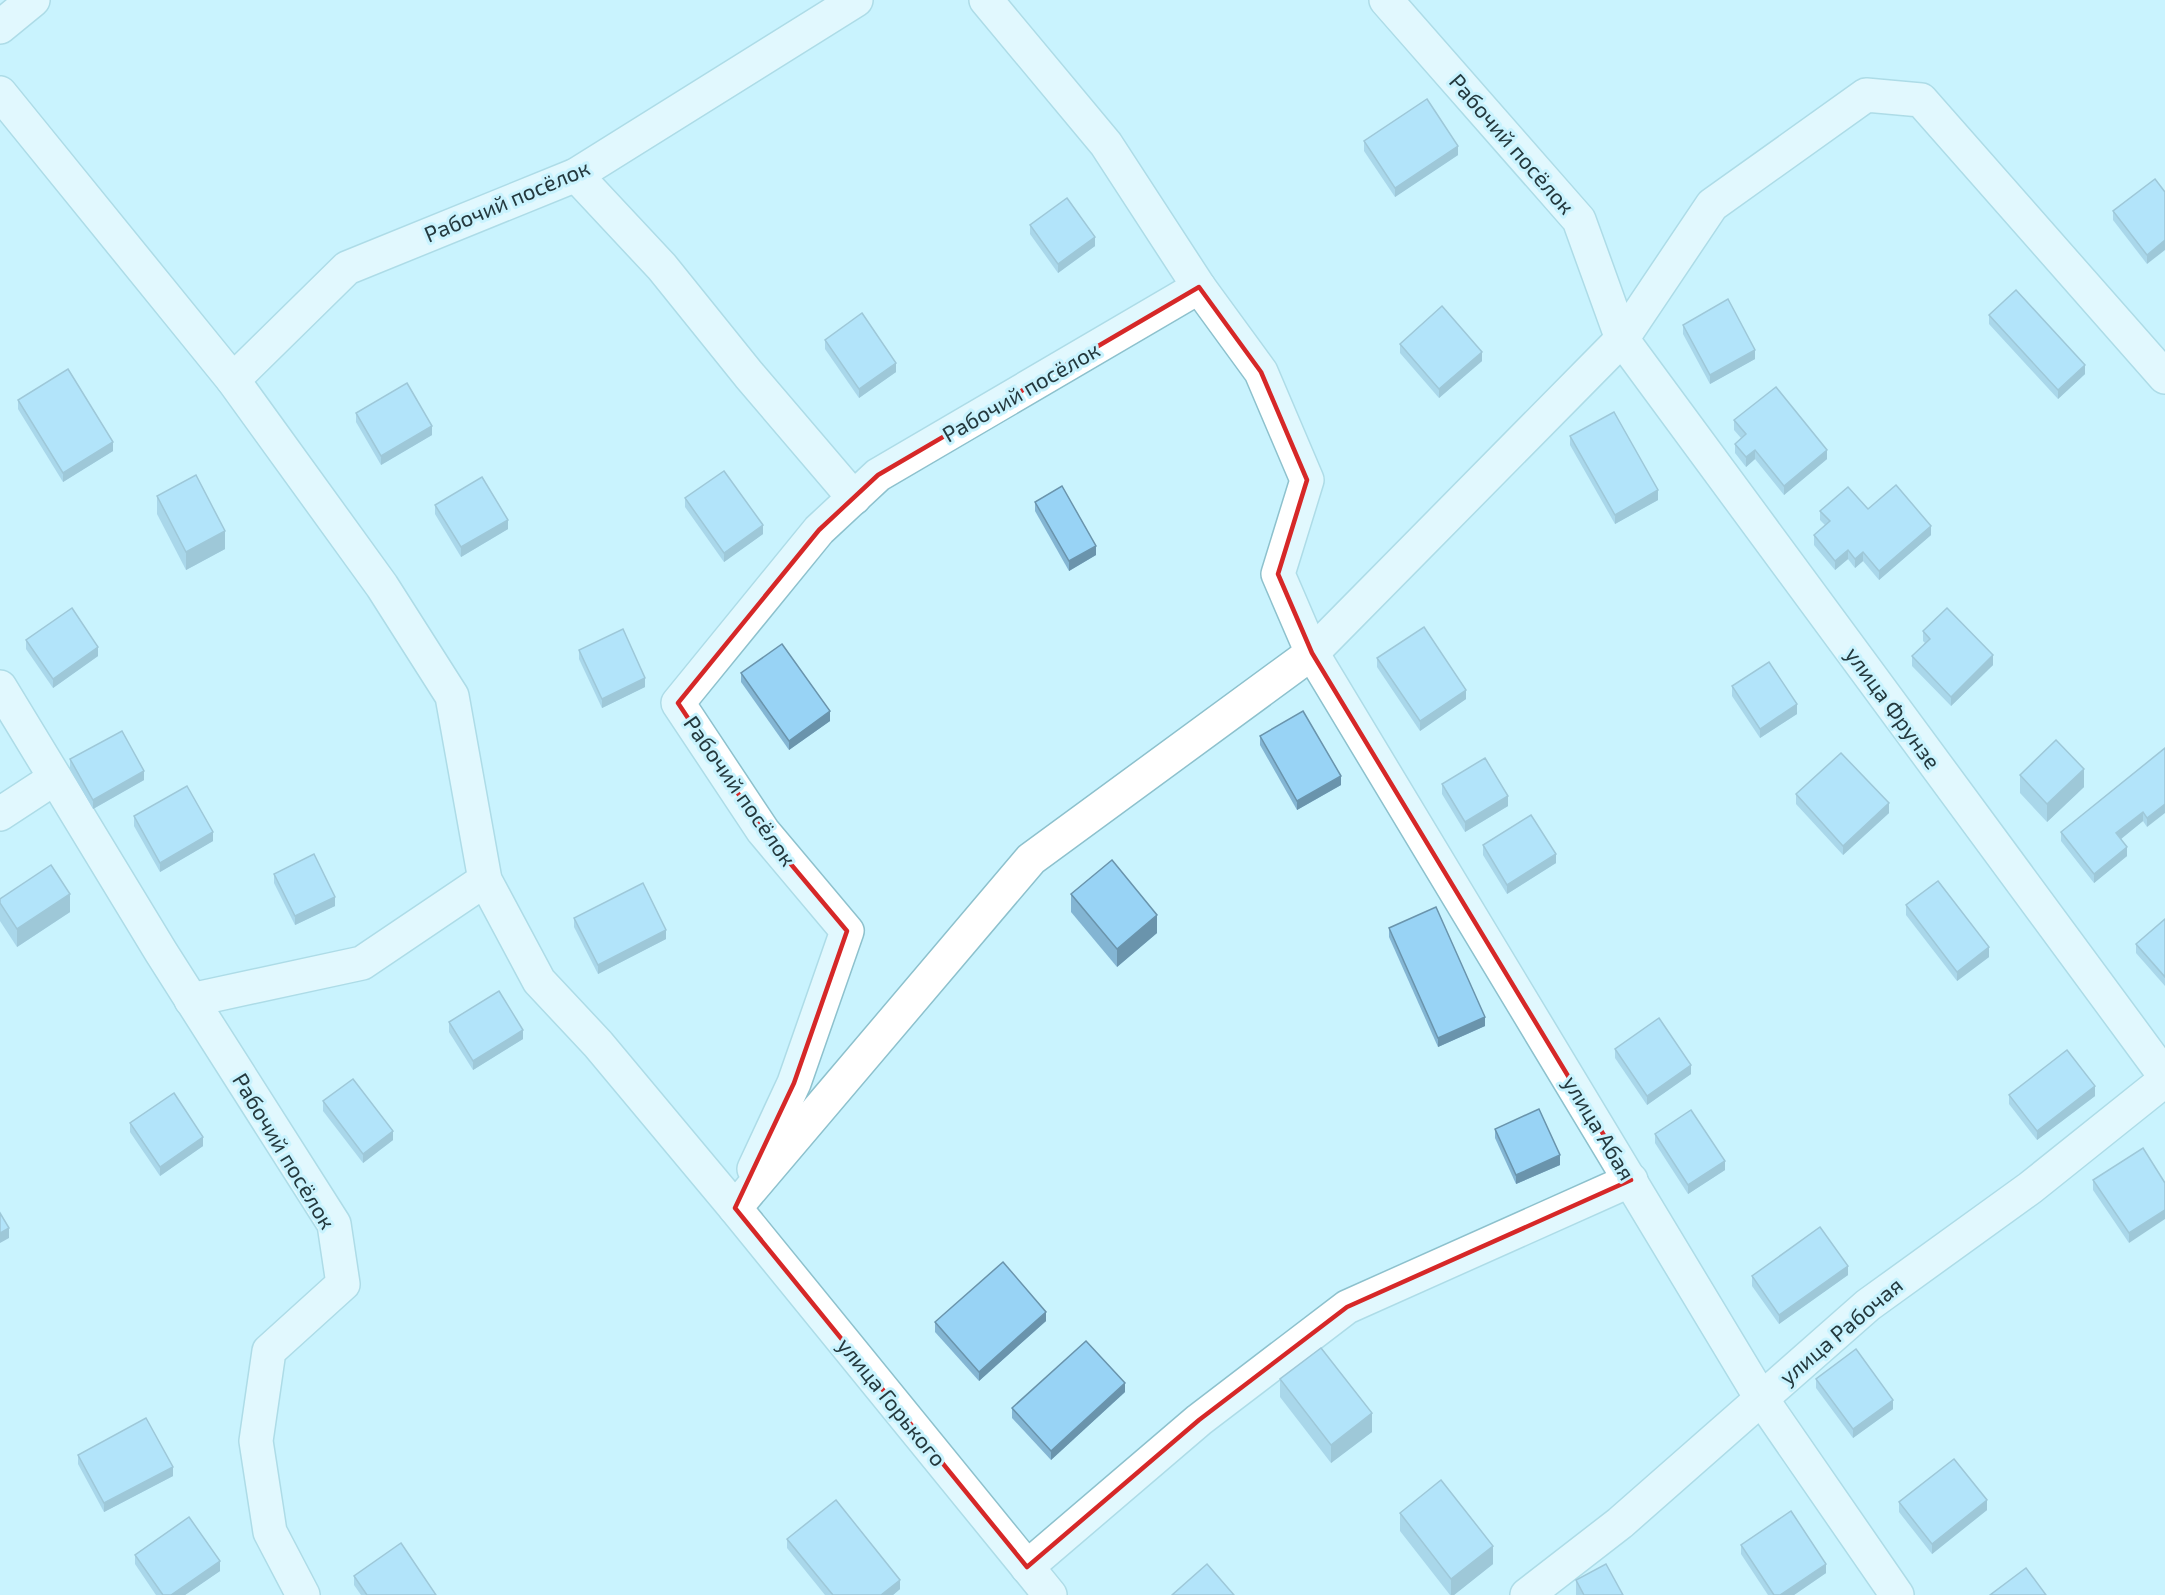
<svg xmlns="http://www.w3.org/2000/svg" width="2165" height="1595" font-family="'Exo 2',sans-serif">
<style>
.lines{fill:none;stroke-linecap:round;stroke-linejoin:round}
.minor-casing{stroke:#8dc1cd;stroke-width:36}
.minor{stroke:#fff;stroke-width:33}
.wall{fill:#83b5d3}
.shaded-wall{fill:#6a94ac}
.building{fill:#98d3f5;stroke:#6a94ac;stroke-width:1.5}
.marked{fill:none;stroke:#d62828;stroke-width:4.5;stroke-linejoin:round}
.labels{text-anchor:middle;stroke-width:6;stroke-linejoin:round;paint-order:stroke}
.street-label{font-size:22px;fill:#24393e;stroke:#c9f3fe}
</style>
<rect width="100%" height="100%" fill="#c9f3fe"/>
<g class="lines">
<!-- minor casing -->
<g class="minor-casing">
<g id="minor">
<path d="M1386,0L1579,220L1622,339L2165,1076"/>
<path d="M0,27L33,0"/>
<path d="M0,93L233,380L382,586L452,696L485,880L539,981L598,1044L735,1208L1050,1595"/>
<path d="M576,175L662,267L749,375L854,498"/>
<path d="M1199,287L1261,372L1307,480L1278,574L1312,653L1761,1398L1897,1595"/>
<path d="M233,380L347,268L576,175L856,0"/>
<path d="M0,687L161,952L334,1224L343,1284L269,1351L256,1441L270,1532L303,1595"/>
<path d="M0,814L55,778"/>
<path d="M191,1000L362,963L485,880"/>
<path d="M754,1169L794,1083L847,931L763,831L678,703L819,530L878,475L1199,287L1106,144L986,0"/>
<path d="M735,1208L1031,859L1312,653L1622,339L1712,205L1866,95L1921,100L2165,377"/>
<path d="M1027,1567L1199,1420L1347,1307L1631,1180"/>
<path d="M1527,1595L1620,1523L1868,1305L2030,1188L2165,1080"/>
</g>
</g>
<!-- minor -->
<use href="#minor" class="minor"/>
</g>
<!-- wall -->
<g class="wall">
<path d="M1364,141L1458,155L1395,197L1364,151Z"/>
<path d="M2155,179L2147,264L2113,220V211Z"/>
<path d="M1030,225L1095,246L1058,273L1030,234Z"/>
<path d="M1989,315L2085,374L2058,399L1989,324Z"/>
<path d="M1683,325L1755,359L1710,384L1683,334Z"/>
<path d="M825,340L896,372L859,398L825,349Z"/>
<path d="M1400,344L1482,361L1439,398L1400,353Z"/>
<path d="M18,400L113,451L63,482L18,409Z"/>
<path d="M356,413L432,435L381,465L356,422Z"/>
<path d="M1734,420L1827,459L1784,495L1755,459L1746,467L1735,453V444L1741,438L1734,430Z"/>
<path d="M1570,436L1658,500L1615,524L1570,445Z"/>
<path d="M157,496L225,549L186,570L157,514Z"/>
<path d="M685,498L763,534L724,562L685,507Z"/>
<path d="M1035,502L1096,555L1069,571L1035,511Z"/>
<path d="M435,505L508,529L461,557L435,514Z"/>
<path d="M1868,509L1931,535L1879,580L1863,561L1855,568L1848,559L1835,570L1814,545V535L1825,525L1820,520V511Z"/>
<path d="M1923,631L1993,665L1951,706L1912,666V656L1925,643L1923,641Z"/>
<path d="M26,640L98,656L53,688L26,649Z"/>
<path d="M579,650L645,687L602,708L579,659Z"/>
<path d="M1377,658L1466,699L1420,731L1377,667Z"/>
<path d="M741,673L830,721L789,750L741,682Z"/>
<path d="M1732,686L1797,714L1760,738L1732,696Z"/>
<path d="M1260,736L1341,785L1297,810L1260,745Z"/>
<path d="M2165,748L2147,827L2143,821L2121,839L2127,856L2094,883L2061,841V832Z"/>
<path d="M70,759L144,780L93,809L70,769Z"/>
<path d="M2020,775L2084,787L2047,822L2020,793Z"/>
<path d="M1442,784L1508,806L1465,832L1442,794Z"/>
<path d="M1796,794L1889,813L1843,855L1796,804Z"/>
<path d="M134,816L213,841L160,872L134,826Z"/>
<path d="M1483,845L1556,863L1507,894L1483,855Z"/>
<path d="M274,874L335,906L295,925L274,883Z"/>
<path d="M1071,894L1157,933L1117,967L1071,912Z"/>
<path d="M0,899L70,912L17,947L0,921Z"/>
<path d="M1906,905L1989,957L1957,981L1906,915Z"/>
<path d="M574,918L666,939L598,974L574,927Z"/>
<path d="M2165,919V986L2136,953V944Z"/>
<path d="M1389,928L1485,1026L1438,1047L1389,937Z"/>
<path d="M449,1022L523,1039L473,1070L449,1032Z"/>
<path d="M1615,1049L1691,1074L1647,1105L1615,1058Z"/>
<path d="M2009,1095L2095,1096L2037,1140L2009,1104Z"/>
<path d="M323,1101L393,1140L363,1163L323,1111Z"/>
<path d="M130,1123L203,1146L160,1176L130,1132Z"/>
<path d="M1495,1129L1560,1165L1516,1184L1495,1138Z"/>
<path d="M1655,1134L1725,1170L1688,1194L1655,1143Z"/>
<path d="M2143,1148L2129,1243L2093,1190V1180Z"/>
<path d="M1848,1275L1779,1324L1752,1286V1276Z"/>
<path d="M1046,1321L979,1381L935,1332V1322Z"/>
<path d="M1280,1379L1372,1432L1331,1463L1280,1397Z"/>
<path d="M1816,1379L1893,1409L1853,1438L1816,1388Z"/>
<path d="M1125,1392L1051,1460L1012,1418V1408Z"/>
<path d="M78,1455L173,1476L104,1512L78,1464Z"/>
<path d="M1899,1502L1987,1510L1932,1554L1899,1512Z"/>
<path d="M1400,1513L1493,1564L1454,1595H1450L1400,1531Z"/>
<path d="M787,1539L900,1589L893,1595H825L787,1548Z"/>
<path d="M1741,1545L1826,1573L1794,1595H1768L1741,1554Z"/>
<path d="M135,1555L220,1571L185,1595H156L135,1564Z"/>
<path d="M354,1576L436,1595H361L354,1585Z"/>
<path d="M1576,1580L1623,1595H1576Z"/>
</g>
<!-- shaded-wall -->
<g class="shaded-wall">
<path d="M1458,146V155L1395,197V188Z"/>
<path d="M1095,237V246L1058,273V264Z"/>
<path d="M2165,240V250L2147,264V255Z"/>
<path d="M1755,350V359L1710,384V375Z"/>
<path d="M1482,352V361L1439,398V389Z"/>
<path d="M896,363V372L859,398V389Z"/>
<path d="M2085,365V374L2058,399V390Z"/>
<path d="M432,426V435L381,465V456Z"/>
<path d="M113,442V451L63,482V473Z"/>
<path d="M1755,450V459L1746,467V457Z"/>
<path d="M1827,450V459L1784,495V486Z"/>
<path d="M1658,490V500L1615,524V515Z"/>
<path d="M508,520V529L461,557V547Z"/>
<path d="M763,525V534L724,562V553Z"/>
<path d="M1931,526V535L1879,580V571Z"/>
<path d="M225,531V549L186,570V552Z"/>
<path d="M1096,546V555L1069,571V561Z"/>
<path d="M1848,550V559L1835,570V561Z"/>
<path d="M1863,552V561L1855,568V559Z"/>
<path d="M98,647V656L53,688V679Z"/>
<path d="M1993,655V665L1951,706V697Z"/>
<path d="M645,678V687L602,708V699Z"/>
<path d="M1466,690V699L1420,731V721Z"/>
<path d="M1797,704V714L1760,738V729Z"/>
<path d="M830,711V721L789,750V741Z"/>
<path d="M2084,769V787L2047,822V804Z"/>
<path d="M144,771V780L93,809V800Z"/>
<path d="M1341,776V785L1297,810V801Z"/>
<path d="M1508,796V806L1465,832V822Z"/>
<path d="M1889,803V813L1843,855V846Z"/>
<path d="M2165,804V813L2147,827V818Z"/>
<path d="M2143,812V821L2116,843V833Z"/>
<path d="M213,832V841L160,872V863Z"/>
<path d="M2127,847V856L2094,883V874Z"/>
<path d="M1556,854V863L1507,894V885Z"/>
<path d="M70,894V912L17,947V929Z"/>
<path d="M335,897V906L295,925V916Z"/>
<path d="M1157,915V933L1117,967V949Z"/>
<path d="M666,930V939L598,974V965Z"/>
<path d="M1989,947V957L1957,981V972Z"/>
<path d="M1485,1017V1026L1438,1047V1038Z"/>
<path d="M523,1030V1039L473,1070V1061Z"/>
<path d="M1691,1065V1074L1647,1105V1096Z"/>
<path d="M2095,1086V1096L2037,1140V1131Z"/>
<path d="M393,1131V1140L363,1163V1154Z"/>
<path d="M203,1137V1146L160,1176V1167Z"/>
<path d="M1560,1155V1165L1516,1184V1175Z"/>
<path d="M1725,1161V1170L1688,1194V1185Z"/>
<path d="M2165,1210V1219L2129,1243V1233Z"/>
<path d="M9,1228V1238L0,1243V1233Z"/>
<path d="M1848,1266V1275L1779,1324V1315Z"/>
<path d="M1046,1312V1321L979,1381V1372Z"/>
<path d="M1125,1383V1392L1051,1460V1451Z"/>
<path d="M1893,1400V1409L1853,1438V1429Z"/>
<path d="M1372,1413V1432L1331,1463V1445Z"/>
<path d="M173,1467V1476L104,1512V1503Z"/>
<path d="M1987,1500V1510L1932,1554V1544Z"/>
<path d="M1493,1546V1564L1454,1595H1451V1579Z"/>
<path d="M220,1561V1571L185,1595H171Z"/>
<path d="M1826,1564V1573L1794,1595H1780Z"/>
<path d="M900,1580V1589L893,1595H881Z"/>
</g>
<!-- building -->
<g class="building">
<path d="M1427,99L1458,146L1395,188L1364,141Z"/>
<path d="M2155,179L2165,192V240L2147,255L2113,211Z"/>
<path d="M1067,198L1095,237L1058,264L1030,225Z"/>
<path d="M2016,290L2085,365L2058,390L1989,315Z"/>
<path d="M1728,299L1755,350L1710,375L1683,325Z"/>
<path d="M1442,306L1482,352L1439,389L1400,344Z"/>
<path d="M862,313L896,363L859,389L825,340Z"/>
<path d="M68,369L113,442L63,473L18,400Z"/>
<path d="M407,383L432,426L381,456L356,413Z"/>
<path d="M1776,387L1827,450L1784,486L1755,450L1746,457L1735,444L1746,434L1734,420Z"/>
<path d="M1614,412L1658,490L1615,515L1570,436Z"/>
<path d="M724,471L763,525L724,553L685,498Z"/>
<path d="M196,475L225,531L186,552L157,496Z"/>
<path d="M482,477L508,520L461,547L435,505Z"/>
<path d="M1896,485L1931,526L1879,571L1863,552L1855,559L1848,550L1835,561L1814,535L1830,521L1820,511L1848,487L1868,509Z"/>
<path d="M1062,486L1096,546L1069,561L1035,502Z"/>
<path d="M72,608L98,647L53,679L26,640Z"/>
<path d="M1947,608L1993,655L1951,697L1912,656L1930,639L1923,631Z"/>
<path d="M1424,627L1466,690L1420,721L1377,658Z"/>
<path d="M623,629L645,678L602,699L579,650Z"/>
<path d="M782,644L830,711L789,741L741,673Z"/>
<path d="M1769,662L1797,704L1760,729L1732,686Z"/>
<path d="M1303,711L1341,776L1297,801L1260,736Z"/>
<path d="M122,731L144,771L93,800L70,759Z"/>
<path d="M2056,740L2084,769L2047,804L2020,775Z"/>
<path d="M2165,748V804L2147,818L2143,812L2116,833L2127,847L2094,874L2061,832Z"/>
<path d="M1841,753L1889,803L1843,846L1796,794Z"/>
<path d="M1485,758L1508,796L1465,822L1442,784Z"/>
<path d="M187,786L213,832L160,863L134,816Z"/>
<path d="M1531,815L1556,854L1507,885L1483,845Z"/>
<path d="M314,854L335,897L295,916L274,874Z"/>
<path d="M1112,860L1157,915L1117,949L1071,894Z"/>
<path d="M51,865L70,894L17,929L0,903V899Z"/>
<path d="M1938,881L1989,947L1957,972L1906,905Z"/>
<path d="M643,883L666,930L598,965L574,918Z"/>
<path d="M1436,907L1485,1017L1438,1038L1389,928Z"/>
<path d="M2165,919V977L2136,944Z"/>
<path d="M499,991L523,1030L473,1061L449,1022Z"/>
<path d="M1659,1018L1691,1065L1647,1096L1615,1049Z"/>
<path d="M2067,1050L2095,1086L2037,1131L2009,1095Z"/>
<path d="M353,1079L393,1131L363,1154L323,1101Z"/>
<path d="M174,1093L203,1137L160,1167L130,1123Z"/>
<path d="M1539,1109L1560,1155L1516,1175L1495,1129Z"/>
<path d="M1691,1110L1725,1161L1688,1185L1655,1134Z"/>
<path d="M2143,1148L2165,1183V1210L2129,1233L2093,1180Z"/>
<path d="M0,1213L9,1228L0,1233Z"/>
<path d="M1820,1227L1848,1266L1779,1315L1752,1276Z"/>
<path d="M1003,1262L1046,1312L979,1372L935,1322Z"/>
<path d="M1086,1341L1125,1383L1051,1451L1012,1408Z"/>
<path d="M1321,1348L1372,1413L1331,1445L1280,1379Z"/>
<path d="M1856,1349L1893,1400L1853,1429L1816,1379Z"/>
<path d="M146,1418L173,1467L104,1503L78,1455Z"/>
<path d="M1954,1459L1987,1500L1932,1544L1899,1502Z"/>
<path d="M1441,1480L1493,1546L1451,1579L1400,1513Z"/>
<path d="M836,1500L900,1580L881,1595H833L787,1539Z"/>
<path d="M1791,1511L1826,1564L1780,1595H1774L1741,1545Z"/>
<path d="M189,1517L220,1561L171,1595H163L135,1555Z"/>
<path d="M401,1543L436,1595H367L354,1576Z"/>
<path d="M1207,1564L1234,1595H1172Z"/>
<path d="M1606,1564L1623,1595H1584L1576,1580Z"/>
<path d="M2026,1568L2046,1595H1990Z"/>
</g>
<!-- marked area -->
<path d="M0 0H2165V1595H0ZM1199,287L1261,372L1307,480L1278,574L1312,653L1631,1180L1347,1307L1199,1420L1027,1567L735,1208L794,1083L847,931L763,831L678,703L819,530L878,475Z" fill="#c9f3fe" fill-opacity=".55" fill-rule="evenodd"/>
<path class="marked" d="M1199,287L1261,372L1307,480L1278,574L1312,653L1631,1180L1347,1307L1199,1420L1027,1567L735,1208L794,1083L847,931L763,831L678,703L819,530L878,475Z"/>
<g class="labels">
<!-- street labels -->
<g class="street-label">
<text transform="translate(1512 144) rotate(49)" y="8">Рабочий посёлок</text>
<text transform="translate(507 201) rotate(-23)" y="8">Рабочий посёлок</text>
<text transform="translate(1021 392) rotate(-30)" y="8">Рабочий посёлок</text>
<text transform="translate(1893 708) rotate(54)" y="8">улица Фрунзе</text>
<text transform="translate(740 791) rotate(55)" y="8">Рабочий посёлок</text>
<text transform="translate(1599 1128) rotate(59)" y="8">улица Абая</text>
<text transform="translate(284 1151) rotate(59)" y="8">Рабочий посёлок</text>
<text transform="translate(1841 1331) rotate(-40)" y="8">улица Рабочая</text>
<text transform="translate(892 1402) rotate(51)" y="8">улица Горького</text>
</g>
</g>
</svg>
